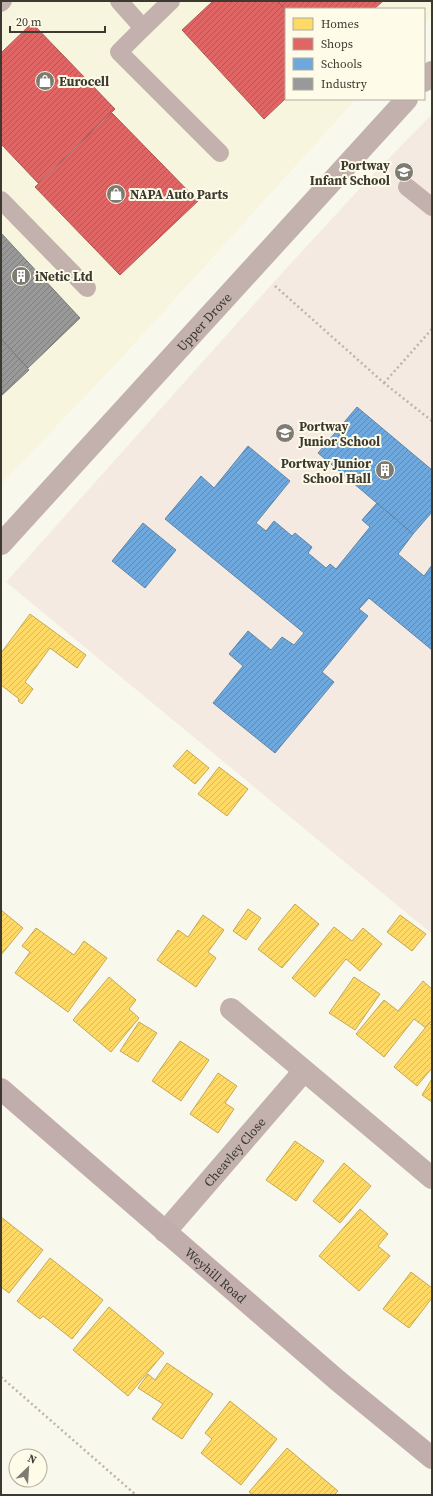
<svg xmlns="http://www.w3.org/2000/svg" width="433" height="1496" font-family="'Source Serif 4',serif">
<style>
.built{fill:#f8f5df}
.education{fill:#f4eae1}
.homes{fill:url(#homes-hatch);stroke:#c4a956}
.shops{fill:url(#shops-hatch);stroke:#ae5856}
.schools{fill:url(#schools-hatch);stroke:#5f87a8}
.industry{fill:url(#industry-hatch);stroke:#7d7c7a}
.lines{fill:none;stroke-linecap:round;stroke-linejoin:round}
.path{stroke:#beb2ae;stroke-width:2.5;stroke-dasharray:2 3;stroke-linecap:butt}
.lane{stroke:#c3b1ae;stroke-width:18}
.street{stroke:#c3b1ae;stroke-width:22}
.secondary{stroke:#c1aeac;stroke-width:22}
.labels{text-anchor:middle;stroke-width:4;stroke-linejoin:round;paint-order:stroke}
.poi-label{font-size:13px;font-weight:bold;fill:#3b3930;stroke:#fefbe8;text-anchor:start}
.street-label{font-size:13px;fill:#3b3930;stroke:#fefbe8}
</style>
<defs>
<pattern id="homes-hatch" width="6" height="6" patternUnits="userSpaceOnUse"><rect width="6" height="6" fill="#ffd966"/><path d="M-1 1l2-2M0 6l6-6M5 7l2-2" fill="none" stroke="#dbbb59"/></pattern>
<pattern id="shops-hatch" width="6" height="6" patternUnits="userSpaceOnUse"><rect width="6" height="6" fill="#e06666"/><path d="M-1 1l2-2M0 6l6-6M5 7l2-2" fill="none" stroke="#b75554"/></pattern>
<pattern id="schools-hatch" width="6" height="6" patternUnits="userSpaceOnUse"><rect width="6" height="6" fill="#6fa8dc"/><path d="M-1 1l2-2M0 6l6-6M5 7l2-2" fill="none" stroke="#5c8ab3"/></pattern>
<pattern id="industry-hatch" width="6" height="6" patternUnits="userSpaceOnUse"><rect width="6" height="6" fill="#999"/><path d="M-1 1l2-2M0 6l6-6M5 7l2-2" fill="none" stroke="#7e7e7d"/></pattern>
</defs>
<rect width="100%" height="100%" fill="#f9f8ed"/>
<!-- built -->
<path class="built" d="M1,1H432V15L424,24V9H286V99H356L117,363L1,484Z"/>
<!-- education -->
<path class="education" d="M432,114V934L6,582L272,284L362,186Z"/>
<!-- homes -->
<g class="homes">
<path d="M30,614L86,655L77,668L50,648L25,682L33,689L22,704L18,701L19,699L1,685V653Z"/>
<path d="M187,750L209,768L195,784L173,766Z"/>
<path d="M219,767L248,789L227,816L198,794Z"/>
<path d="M295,904L319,924L282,968L258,949Z"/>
<path d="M248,909L261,918L246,940L233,931Z"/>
<path d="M1,910L23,928L1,955Z"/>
<path d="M203,915L224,930L208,952L216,958L196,987L157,960L178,930L188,937Z"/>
<path d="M400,915L426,934L412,951L387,932Z"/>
<path d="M334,927L352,941L363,928L382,944L360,971L346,959L315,997L292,978Z"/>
<path d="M36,928L74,955L84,941L107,958L68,1012L15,973L30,952L22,946Z"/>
<path d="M109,977L136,1000L129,1009L139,1018L111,1052L73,1020Z"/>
<path d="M354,977L380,994L355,1030L329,1013Z"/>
<path d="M423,981L432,989V1020L426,1028L414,1019L384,1057L356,1034L384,1000L398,1011Z"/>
<path d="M139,1022L157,1033L138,1062L120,1051Z"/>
<path d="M429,1023L432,1026V1068L417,1086L394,1067Z"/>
<path d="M180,1041L209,1060L181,1101L152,1081Z"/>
<path d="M218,1073L237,1086L225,1103L234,1109L218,1133L190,1114Z"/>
<path d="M432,1079V1102L422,1095Z"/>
<path d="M295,1141L324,1161L296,1201L266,1180Z"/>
<path d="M344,1163L371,1186L340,1223L313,1201Z"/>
<path d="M360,1209L388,1234L378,1246L390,1256L359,1291L319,1256Z"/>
<path d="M1,1217L43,1250L9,1293L1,1287Z"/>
<path d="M50,1258L103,1300L72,1339L43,1316L40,1319L17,1301Z"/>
<path d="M411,1272L432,1288V1298L409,1328L383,1309Z"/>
<path d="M109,1307L164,1353L128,1396L73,1350Z"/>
<path d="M167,1363L213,1394L182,1439L152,1419L163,1404L138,1388L148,1374L155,1380Z"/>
<path d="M230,1401L277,1439L241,1485L201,1453L212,1439L205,1433Z"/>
<path d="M287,1448L338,1491L334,1495H253L249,1492Z"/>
</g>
<!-- shops -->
<g class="shops">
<path d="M213,1H277L286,10V98L264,119L182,30Z"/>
<path d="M277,1H383L374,9L286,10Z"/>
<path d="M32,23L115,109L38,183L1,144V53Z"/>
<path d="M112,113L198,201L120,275L35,187Z"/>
</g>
<!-- schools -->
<g class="schools">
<path d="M357,407L432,470V512L413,534L318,453Z"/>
<path d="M248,446L290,481L256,523L266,531L274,521L292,536L295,533L312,547L308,553L326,568L330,564L336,569L370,527L362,520L377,503L413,534L398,554L424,576L432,565V650L369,598L359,609L368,616L322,672L334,682L275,753L213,703L243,666L229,654L248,631L271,650L282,637L294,645L304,633L165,519L201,476L214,488Z"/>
<path d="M143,523L176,550L145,588L112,561Z"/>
</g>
<!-- industry -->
<g class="industry">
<path d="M1,233L80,318L28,368L1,339Z"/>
<path d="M1,339L29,370L1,396Z"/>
</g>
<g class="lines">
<!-- path -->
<g class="path">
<path d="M275,286L384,383L432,421"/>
<path d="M384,383L432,329"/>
<path d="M1,1377L136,1495"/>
</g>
<!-- lane -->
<g class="lane">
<path d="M119,1L143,28L171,1"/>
<path d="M1,3L3,1"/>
<path d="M143,28L119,52L220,153"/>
<path d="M407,187L432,207"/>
<path d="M1,200L87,288"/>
</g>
<!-- street -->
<g class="street">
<path d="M424,81L432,72"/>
<path id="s1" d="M1,544L407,99"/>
<path d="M231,1009L432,1178"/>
<path id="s2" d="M165,1232L304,1071"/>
</g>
<!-- secondary -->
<path class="secondary" id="s3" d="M1,1089L337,1380L432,1458"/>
</g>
<!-- icons -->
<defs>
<g id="shop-disc" transform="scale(1)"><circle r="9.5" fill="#7e7c72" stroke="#fefbe8"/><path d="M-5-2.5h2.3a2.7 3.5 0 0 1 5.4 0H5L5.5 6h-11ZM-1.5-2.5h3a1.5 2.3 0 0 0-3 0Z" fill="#fff"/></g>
<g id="school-disc" transform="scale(1)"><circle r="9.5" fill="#7e7c72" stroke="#fefbe8"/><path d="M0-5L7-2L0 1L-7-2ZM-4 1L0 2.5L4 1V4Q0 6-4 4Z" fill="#fff"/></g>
<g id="building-disc" transform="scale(1)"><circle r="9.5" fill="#7e7c72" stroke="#fefbe8"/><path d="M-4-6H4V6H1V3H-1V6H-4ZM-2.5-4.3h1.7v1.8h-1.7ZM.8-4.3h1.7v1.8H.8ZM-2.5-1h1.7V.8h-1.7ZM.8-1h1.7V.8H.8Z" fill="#fff"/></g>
</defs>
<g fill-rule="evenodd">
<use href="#shop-disc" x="45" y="81"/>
<use href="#school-disc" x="404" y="172"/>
<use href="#shop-disc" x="116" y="194"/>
<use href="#building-disc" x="21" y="276"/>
<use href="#school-disc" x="285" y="433"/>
<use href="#building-disc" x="385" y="470"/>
</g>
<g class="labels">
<!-- poi labels -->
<g class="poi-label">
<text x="59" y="86">Eurocell</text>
<text x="390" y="170" text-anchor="end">Portway<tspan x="390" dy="15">Infant School</tspan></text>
<text x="130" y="199">NAPA Auto Parts</text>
<text x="35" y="281">iNetic Ltd</text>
<text x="299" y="431">Portway<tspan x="299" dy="15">Junior School</tspan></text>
<text x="371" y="468" text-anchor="end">Portway Junior<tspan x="371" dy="15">School Hall</tspan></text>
</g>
<!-- street labels -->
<g class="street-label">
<text dy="5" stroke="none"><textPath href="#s1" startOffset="301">Upper Drove</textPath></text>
<text dy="5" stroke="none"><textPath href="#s2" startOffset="106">Cheavley Close</textPath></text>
<text dy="5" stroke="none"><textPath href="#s3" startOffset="284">Weyhill Road</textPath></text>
</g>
</g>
<!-- border -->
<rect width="433" height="1496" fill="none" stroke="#3b3930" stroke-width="4"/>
<!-- legend -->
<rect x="285" y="8" width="140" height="92" fill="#fefbe8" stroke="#b0ad9e"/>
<rect x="293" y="18" width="20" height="12" fill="#ffd966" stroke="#b0ad9e"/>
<text x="321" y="28" font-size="12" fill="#3b3930">Homes</text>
<rect x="293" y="38" width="20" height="12" fill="#e06666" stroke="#b0ad9e"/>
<text x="321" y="48" font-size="12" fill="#3b3930">Shops</text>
<rect x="293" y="58" width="20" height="12" fill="#6fa8dc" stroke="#b0ad9e"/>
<text x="321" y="68" font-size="12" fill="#3b3930">Schools</text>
<rect x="293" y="78" width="20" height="12" fill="#999999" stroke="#b0ad9e"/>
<text x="321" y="88" font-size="12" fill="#3b3930">Industry</text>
<!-- north arrow -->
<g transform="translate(28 1468) rotate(25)"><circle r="19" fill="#fefbe8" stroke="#b0ad9e"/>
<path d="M0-3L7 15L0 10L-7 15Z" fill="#7e7c72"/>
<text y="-6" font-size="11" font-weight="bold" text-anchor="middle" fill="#3b3930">N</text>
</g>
<!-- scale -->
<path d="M10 26v6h95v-6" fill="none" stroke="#3b3930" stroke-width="2"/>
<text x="16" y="26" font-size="12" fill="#3b3930" stroke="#fefbe8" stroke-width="3" paint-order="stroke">20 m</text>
</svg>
